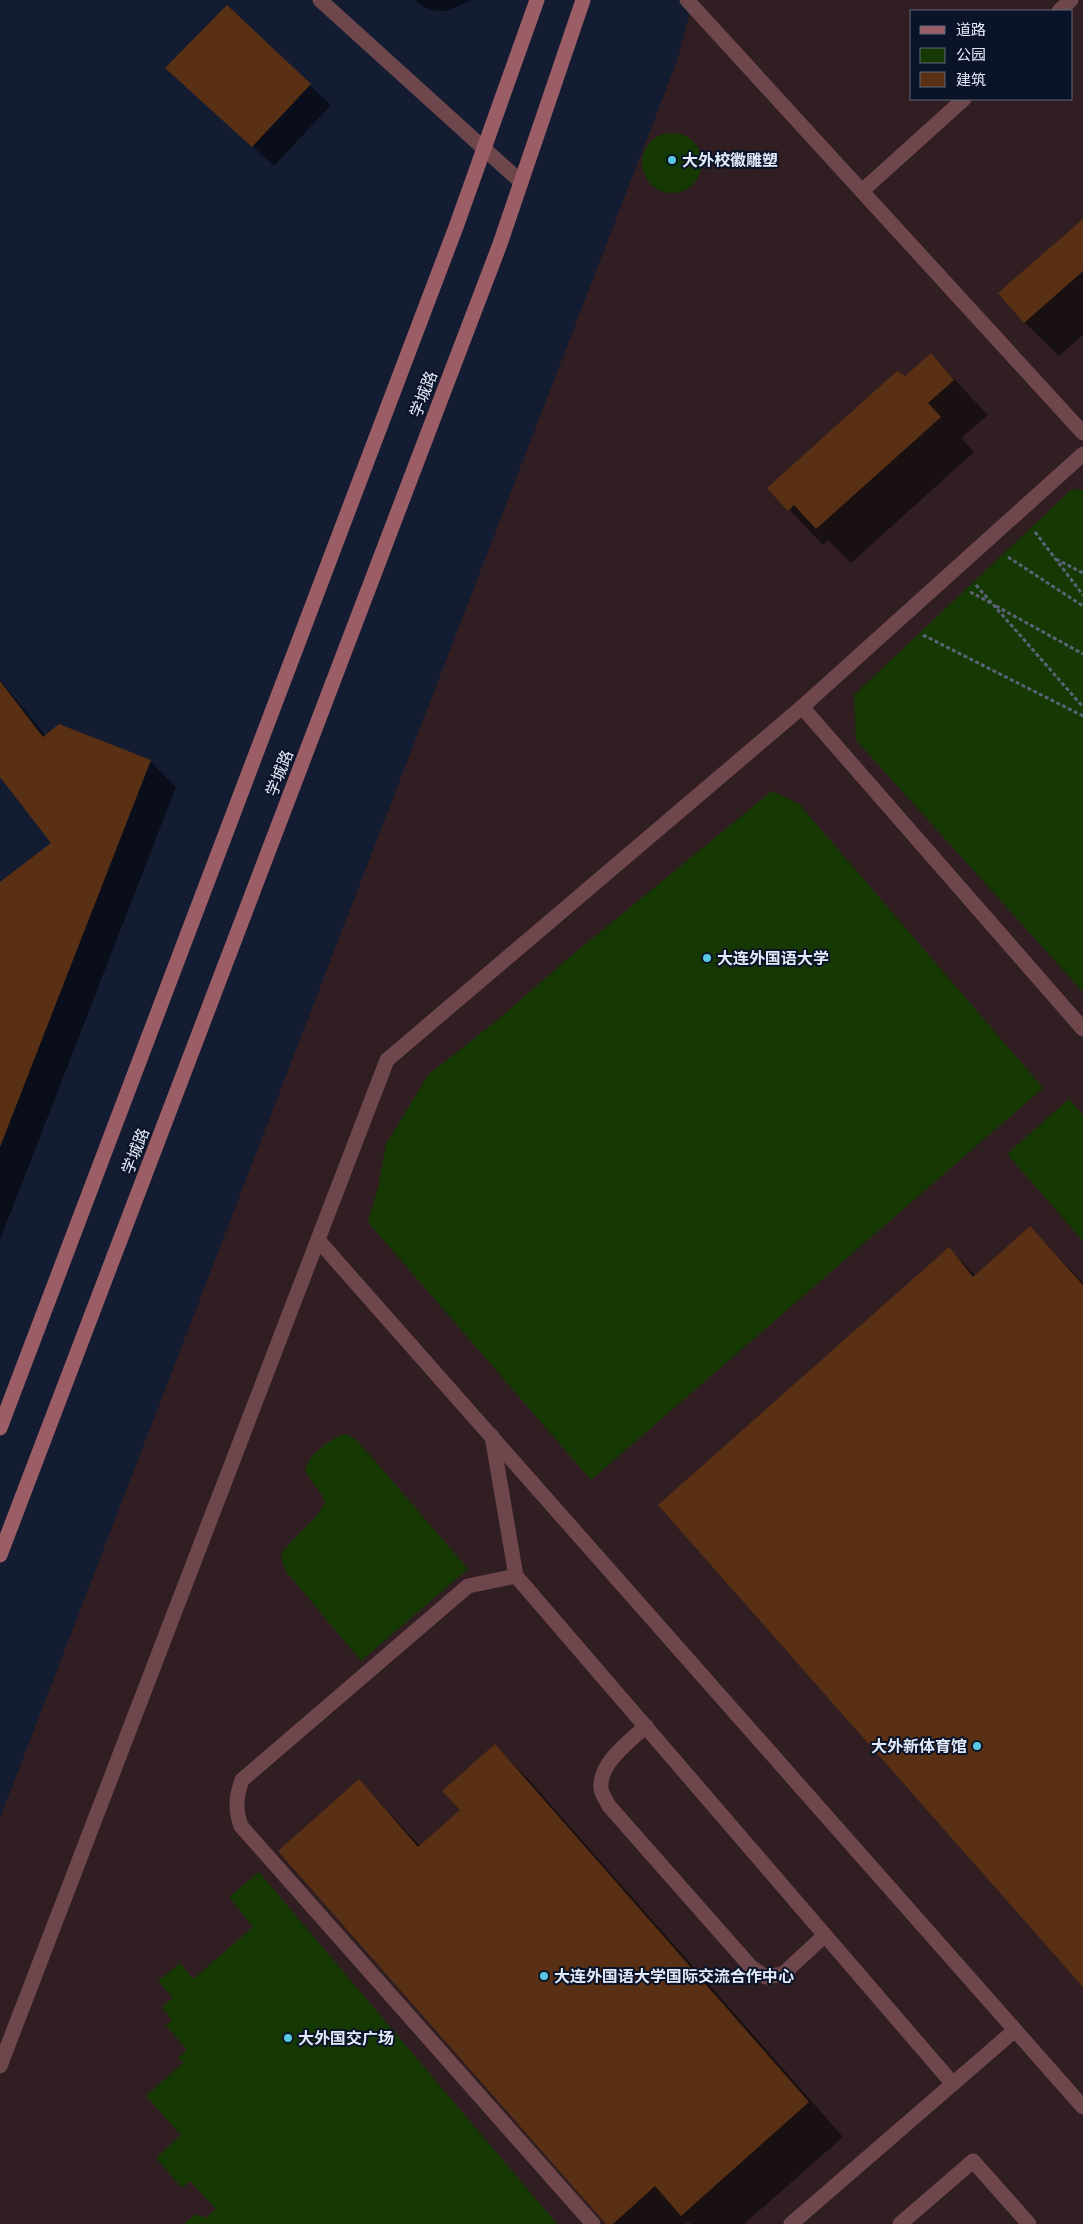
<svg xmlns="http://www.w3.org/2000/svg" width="1083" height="2224" font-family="'Space Grotesk','Noto Sans SC',sans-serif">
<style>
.education{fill:#301e22;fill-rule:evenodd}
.green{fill:#163904}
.shadow{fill:#0007}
.building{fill:#5a3014}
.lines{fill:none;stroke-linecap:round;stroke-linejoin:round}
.path{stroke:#5b6376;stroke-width:3;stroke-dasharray:4 2.5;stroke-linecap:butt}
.service{stroke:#6e474c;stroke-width:15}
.minor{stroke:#6e474c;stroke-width:15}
.secondary{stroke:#9c5e66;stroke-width:15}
.poi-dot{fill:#59c8e5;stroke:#0a1327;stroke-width:2}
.labels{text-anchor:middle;stroke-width:4;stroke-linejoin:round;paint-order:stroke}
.poi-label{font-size:16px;font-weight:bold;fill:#e2e9f8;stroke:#0a1327;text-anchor:start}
.street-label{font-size:16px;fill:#e2e9f8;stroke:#0a1327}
</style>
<rect width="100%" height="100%" fill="#131c31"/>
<!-- education -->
<path class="education" d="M693,0H1083V2224H0V1818L677,61ZM912,11H1072V99H912Z"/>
<!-- green -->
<g class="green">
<circle cx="672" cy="163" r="30"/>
<path d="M1072,489L1083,490V992L856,740L854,695Z"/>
<path d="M772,791L799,804L1043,1088L591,1480L368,1222L378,1188L386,1144L429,1074L494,1023L571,956Z"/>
<path d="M1069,1099L1083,1115V1241L1007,1154Z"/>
<path d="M345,1434L354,1438L369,1454L468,1569L361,1661L285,1570L281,1555C293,1536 315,1523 325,1503C321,1490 311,1483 305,1470C310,1453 329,1440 345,1434Z"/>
<path d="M259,1872L557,2224H184L196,2214L206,2218L216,2209L190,2181L182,2188L156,2158L181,2135L146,2096L184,2062L178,2058L187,2050L166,2025L172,2020L162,2007L173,1998L158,1981L180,1963L193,1979L253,1927L229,1897Z"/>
</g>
<!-- shadow -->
<g class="shadow">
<path d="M415,0H471L448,11L432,10L422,6Z"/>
<path d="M227,7L331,105L274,166L188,88Z"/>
<path d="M1083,220V335L1059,356L1024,322Z"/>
<path d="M931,355L988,415L961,438L974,452L851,563L828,540L823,545L769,488Z"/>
<path d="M0,680L46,736L150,761L176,787L0,1240V884L53,843L0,775Z"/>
<path d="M1030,1227L1083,1283V1985L949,1249L976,1276Z"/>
<path d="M495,1746L529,1780L843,2137L744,2224H691L688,2222L685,2224H608L359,1781L420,1846L461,1810Z"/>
</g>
<!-- building -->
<g class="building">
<path d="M227,5L311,84L252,147L165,68Z"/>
<path d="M1083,219V271L1024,323L998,293Z"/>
<path d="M931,353L954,380L928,403L941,417L816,529L794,505L788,511L767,488L897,371L905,376Z"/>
<path d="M0,681L43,737L59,724L151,760L0,1147V882L51,843L0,777Z"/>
<path d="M1030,1226L1083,1285V1987L658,1505L949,1247L973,1277Z"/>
<path d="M495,1744L809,2102L681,2216L655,2186L613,2224H606L278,1851L359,1779L418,1847L460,1810L442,1791Z"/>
</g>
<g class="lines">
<!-- path -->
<g class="path">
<path d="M1035,532L1083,595"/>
<path d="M1008,557L1083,606"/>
<path d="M1056,559L1083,573"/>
<path d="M976,585L1083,707"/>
<path d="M970,592L991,603"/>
<path d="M996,606L1083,654"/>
<path d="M923,635L1083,716"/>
</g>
<!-- service -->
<path class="service" d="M646,1726C629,1742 599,1763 601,1788C601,1794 607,1801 609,1806L751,1967L766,1977L783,1974L825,1935"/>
<!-- minor -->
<g class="minor">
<path d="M320,0L521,182"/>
<path d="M687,0L1083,433"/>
<path d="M1059,11L1071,0"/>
<path d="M862,191L964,99"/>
<path d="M802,707L1083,1029"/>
<path d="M318,1240L1083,2107"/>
<path d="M492,1436L516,1576L468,1586L242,1780C236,1797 235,1809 241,1826L593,2224"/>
<path d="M516,1576L953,2084"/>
<path d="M0,2066L387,1060L802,707L1083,454"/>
<path d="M791,2224L1015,2030"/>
<path d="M900,2224L973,2161L1029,2224"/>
</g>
<!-- secondary -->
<g class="secondary">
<path d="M0,1428L456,227L537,0"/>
<path d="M0,1555L500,244L583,0"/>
</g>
</g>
<!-- markers -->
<g class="poi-dot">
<circle cx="672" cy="160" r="5"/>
<circle cx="707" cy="958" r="5"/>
<circle cx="977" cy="1746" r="5"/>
<circle cx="544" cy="1976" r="5"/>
<circle cx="288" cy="2038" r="5"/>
</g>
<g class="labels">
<!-- poi labels -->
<g class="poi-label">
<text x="682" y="166">大外校徽雕塑</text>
<text x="717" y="964">大连外国语大学</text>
<text x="967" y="1752" text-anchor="end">大外新体育馆</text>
<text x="554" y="1982">大连外国语大学国际交流合作中心</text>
<text x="298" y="2044">大外国交广场</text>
</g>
<!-- street labels -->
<g class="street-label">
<text transform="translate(423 394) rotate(-69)" y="6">学城路</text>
<text transform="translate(279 773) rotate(-69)" y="6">学城路</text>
<text transform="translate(135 1151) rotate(-69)" y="6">学城路</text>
</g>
</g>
<!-- legend -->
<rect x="910" y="10" width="162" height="90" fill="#0a1327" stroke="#60697b"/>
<rect x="920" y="26" width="25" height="8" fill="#9c5e66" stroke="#60697b"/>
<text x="956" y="35" font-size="15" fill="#e2e9f8">道路</text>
<rect x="920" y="48" width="25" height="15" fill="#163904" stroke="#60697b"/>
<text x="956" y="60" font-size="15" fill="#e2e9f8">公园</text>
<rect x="920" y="72" width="25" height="15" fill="#5a3014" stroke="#60697b"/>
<text x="956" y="85" font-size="15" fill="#e2e9f8">建筑</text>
</svg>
